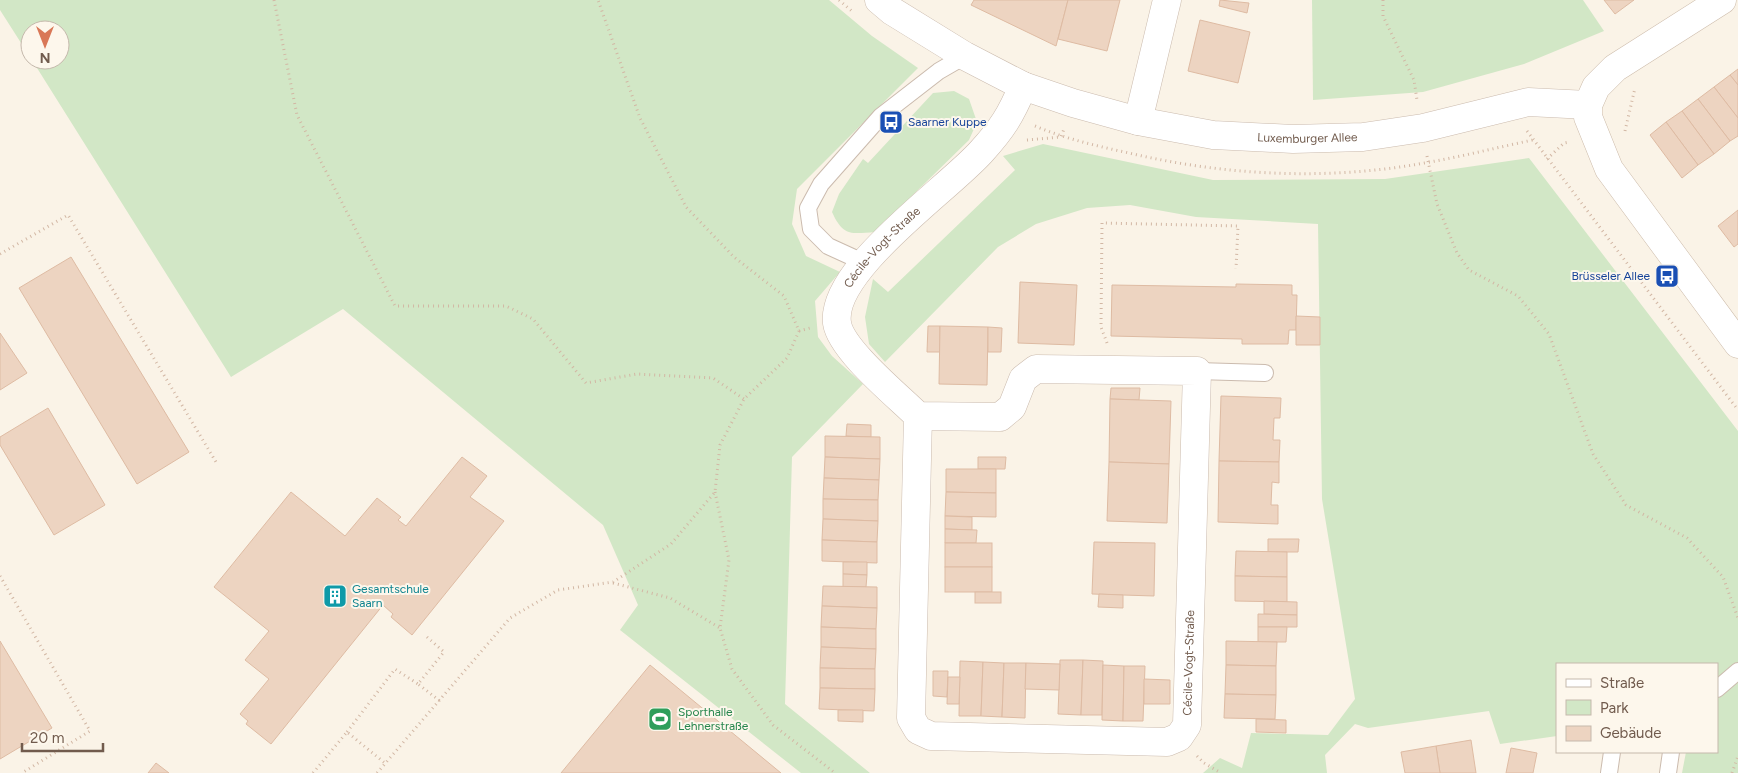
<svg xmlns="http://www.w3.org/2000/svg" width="1738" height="773" font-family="Figtree,sans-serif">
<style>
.green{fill:#d2e7c6}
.building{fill:#edd4c1;stroke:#debba3}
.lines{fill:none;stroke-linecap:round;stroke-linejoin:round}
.lane-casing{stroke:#cbbbae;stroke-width:18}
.street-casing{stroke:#cbbbae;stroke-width:29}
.secondary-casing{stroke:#cdbcab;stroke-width:29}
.path{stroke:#d2b7a4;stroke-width:3;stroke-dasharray:1 4;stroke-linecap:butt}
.lane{stroke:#fff;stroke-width:16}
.street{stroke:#fff;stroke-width:28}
.secondary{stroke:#fff;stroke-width:28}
.labels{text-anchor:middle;stroke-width:4;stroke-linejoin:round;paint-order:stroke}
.transit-label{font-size:12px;fill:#164399;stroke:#fdf7ec;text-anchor:start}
.street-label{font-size:12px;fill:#715b4d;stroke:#fdf7ec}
.culture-label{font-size:12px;fill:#0d838f;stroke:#fdf7ec;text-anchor:start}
.leisure-label{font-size:12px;fill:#27864d;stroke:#fdf7ec;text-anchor:start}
</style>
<rect width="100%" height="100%" fill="#faf3e7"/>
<!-- green -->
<g class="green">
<path d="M0,0H829L872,36L918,68L797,189L792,224L806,256L840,272L815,301L818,337L832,356L863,384L792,457L785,704L870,773H801L620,630L638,605L603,525L343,309L231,377L32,60H60V30H30V57L0,10Z"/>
<path d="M1312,0H1583L1604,31L1524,64L1423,92L1313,100Z"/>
<path d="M954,91L969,99L977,122L969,140L875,232C850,234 843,236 832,212L839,194L863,159L868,163L933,93Z"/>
<path d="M1043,144L1213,180L1385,179L1529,158L1738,431V773H1682L1686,752H1717V664H1557V736L1500,744L1489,711L1368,728L1355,724L1325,755L1327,773H1203L1220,758L1242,768L1251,733L1328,735L1355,699L1322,499L1318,224L1196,217L1130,205L1087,208L1036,224L998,247L885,362L869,344L865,317L873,279L888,292L1015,170L1003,156Z"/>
</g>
<!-- building -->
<g class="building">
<path d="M974,0H1068L1056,46L971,5Z"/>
<path d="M1068,0H1120L1107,51L1058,39Z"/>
<path d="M1220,0L1249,3L1247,13L1219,6Z"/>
<path d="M1604,0H1634L1615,14Z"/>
<path d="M1200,20L1250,32L1238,83L1188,71Z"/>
<path d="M1738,69V85L1730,75Z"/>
<path d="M1730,75L1738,85V118L1714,87Z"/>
<path d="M1714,87L1738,118V136L1730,141L1698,99Z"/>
<path d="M1698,99L1730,141L1714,154L1682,111Z"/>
<path d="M1682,111L1714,154L1698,165L1666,122Z"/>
<path d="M1666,122L1698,165L1682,178L1650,135Z"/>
<path d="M1738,210V244L1734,247L1718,226Z"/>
<path d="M71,257L189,452L137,484L19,288Z"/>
<path d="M1020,282L1077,285L1074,345L1018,343Z"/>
<path d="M1236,284L1292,285V295H1297L1296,330H1289L1288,344H1242V339L1111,336L1112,285L1236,287Z"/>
<path d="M1296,316L1320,317V345H1296Z"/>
<path d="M928,326H940V352H927Z"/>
<path d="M940,326L988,327L987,385L939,384Z"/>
<path d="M988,327L1002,328L1001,352H988Z"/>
<path d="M0,333L27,373L0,390Z"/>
<path d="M1111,388H1140L1139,400L1110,399Z"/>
<path d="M1221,396L1281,398L1280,418H1274L1273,440H1280L1279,462L1219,461Z"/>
<path d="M1110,399L1171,401L1169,464L1109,462Z"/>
<path d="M48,408L105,505L54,535L0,445V437Z"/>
<path d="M847,424L871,425V437L846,436Z"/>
<path d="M825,436L880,437V459L825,457Z"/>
<path d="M462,457L487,476L470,497L504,521L412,635L391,617L393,614L383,605L271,744L246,724L248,721L240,714L269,679L245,660L269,631L214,587L291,492L345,536L377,498L401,517L398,520L406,526Z"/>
<path d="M825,457L880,459L879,480L824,478Z"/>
<path d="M978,457H1006L1005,469H978Z"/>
<path d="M1219,461L1279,462V483L1272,482L1271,505H1278V524L1218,522Z"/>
<path d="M1109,462L1169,464L1167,523L1107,521Z"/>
<path d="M946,469H996V493L946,492Z"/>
<path d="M824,478L879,480L878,500L823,499Z"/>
<path d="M946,492L996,493V517L945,516Z"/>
<path d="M823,499L878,500V521L823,519Z"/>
<path d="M945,516L972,517V530L945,529Z"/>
<path d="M823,519L878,521L877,542L822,540Z"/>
<path d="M945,529L977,530L976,543H945Z"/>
<path d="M1268,539H1299L1298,552H1268Z"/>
<path d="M822,540L877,542V563L822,561Z"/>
<path d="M1094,542L1155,543L1154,596L1092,594Z"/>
<rect x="945" y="543" width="47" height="24"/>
<path d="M1236,551L1287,552V577L1235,576Z"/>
<path d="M843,562H867V575L843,574Z"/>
<rect x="945" y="567" width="47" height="25"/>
<path d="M843,574L867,575L866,587H843Z"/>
<path d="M1235,576L1287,577V602L1235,601Z"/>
<path d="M823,586L877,587V608L822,606Z"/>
<rect x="975" y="592" width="26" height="11"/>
<path d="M1099,594L1123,595V608L1098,607Z"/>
<path d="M1264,601L1297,602V615L1264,614Z"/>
<path d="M822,606L877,608L876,629L821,627Z"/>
<path d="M1258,614L1297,615V627H1258Z"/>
<path d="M821,627L876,629V649L821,647Z"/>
<path d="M1258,627H1287L1286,642H1258Z"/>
<path d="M0,641L52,728L0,759Z"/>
<path d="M1226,641L1277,642L1276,666L1226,665Z"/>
<path d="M821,647L876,649L875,669L820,668Z"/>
<path d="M1060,660H1083L1081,715L1058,714Z"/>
<path d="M1083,660L1103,661L1102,715H1081Z"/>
<path d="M960,661L983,662L981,716H959Z"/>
<path d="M983,662L1004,663L1002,717L981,716Z"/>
<path d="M1004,663H1026L1025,718L1002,717Z"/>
<path d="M1026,663L1060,664L1059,690L1025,689Z"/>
<path d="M650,665L781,773H561Z"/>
<path d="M1103,665L1124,666L1123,721L1102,720Z"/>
<path d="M1226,665L1276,666V695L1225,694Z"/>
<path d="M1124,666H1145L1143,721H1123Z"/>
<path d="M820,668L875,669V689L820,688Z"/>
<path d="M933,671H948L947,697L933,696Z"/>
<path d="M948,677H960L959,704H947Z"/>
<path d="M1144,679L1170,680V704H1144Z"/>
<path d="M820,688L875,689L874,711L819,709Z"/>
<path d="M1225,694L1276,695L1275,719L1224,718Z"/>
<path d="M838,710H863V722L838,721Z"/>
<path d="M1256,719L1286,720V733L1256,732Z"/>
<path d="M1471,740L1476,773H1440L1436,746Z"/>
<path d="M1436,746L1440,773H1405L1401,752Z"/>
<path d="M1511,748L1537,753L1533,773H1506Z"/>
<path d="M156,763L169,773H148Z"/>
</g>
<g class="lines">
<!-- lane casing -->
<g class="lane-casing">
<g id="lane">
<path d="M863,262L828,246L811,229L808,208L821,184L881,116L939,71L965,56"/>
<path d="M1197,371L1265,373"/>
<path d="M1717,689L1738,671"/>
<path d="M1609,773L1612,752"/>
<path d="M1668,773L1671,752"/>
</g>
</g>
<!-- street casing -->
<g class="street-casing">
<g id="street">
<path id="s1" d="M879,0L892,11L965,56L1023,86L1073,103L1138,121L1213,135L1293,139L1363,137L1423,128L1528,102L1588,105"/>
<path d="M1138,121L1167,0"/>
<path id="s2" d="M918,416L911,718L918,730L931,736L1167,742L1179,737L1187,725L1197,371L1036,369L1023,379L1012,407L1000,417L918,416C898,396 841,350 837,323C830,270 947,190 981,152C1002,129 1011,115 1023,86"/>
</g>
</g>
<!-- secondary casing -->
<g class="secondary-casing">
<path id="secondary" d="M1722,0L1615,68L1596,87L1588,105V117L1609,169L1738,344"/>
</g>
<!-- path -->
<g class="path">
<path d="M274,0L297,115L395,306H506L533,319L586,383L637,374L713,378L744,399"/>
<path d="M839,0L854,13"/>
<path d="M1383,0V16L1414,80L1417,100"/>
<path d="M1035,126C1066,139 1097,146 1129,153C1227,176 1330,181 1430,162C1464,156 1499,147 1533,140"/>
<path d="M1527,131L1738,410"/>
<path d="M1625,131L1635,88"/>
<path d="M1027,140L1061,137L1064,129"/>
<path d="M1427,156L1437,204L1457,253L1469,270L1518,296L1549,334L1593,454L1626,505L1687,538L1723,577L1738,618"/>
<path d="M1547,159L1564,143L1569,142"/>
<path d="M0,254L68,215L216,462"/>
<path d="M799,331L810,328"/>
<path d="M1107,343L1101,327L1102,223L1238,226L1236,269"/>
<path d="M715,492L729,560L720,628L732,669L773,725L835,773"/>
<path d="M0,576L90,731L22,773"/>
<path d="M613,583L670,598L720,628"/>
<path d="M427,637L444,652L418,684L440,701"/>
<path d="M347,732L395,669L418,684"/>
<path d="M1197,756L1204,763L1221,773"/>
<path d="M313,773L347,732L386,764"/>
<path d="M377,773L510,618L558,590L613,582L671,544L715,492L720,445L744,399L787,358L799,331L784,296L734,257L686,207L640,118L598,0"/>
<path d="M1732,773L1738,756"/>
</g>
<!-- lane -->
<use href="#lane" class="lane"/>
<!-- street -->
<use href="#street" class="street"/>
<!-- secondary -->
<use href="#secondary" class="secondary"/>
</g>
<!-- icons -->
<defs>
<g id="bus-square" transform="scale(1.25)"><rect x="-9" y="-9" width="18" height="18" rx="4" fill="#1a4fb4" stroke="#fdf7ec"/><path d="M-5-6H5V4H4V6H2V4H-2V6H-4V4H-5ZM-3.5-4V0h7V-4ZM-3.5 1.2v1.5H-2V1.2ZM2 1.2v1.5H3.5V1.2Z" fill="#fff"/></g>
<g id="building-square" transform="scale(1.25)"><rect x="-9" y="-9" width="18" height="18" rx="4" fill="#0f9aa8" stroke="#fdf7ec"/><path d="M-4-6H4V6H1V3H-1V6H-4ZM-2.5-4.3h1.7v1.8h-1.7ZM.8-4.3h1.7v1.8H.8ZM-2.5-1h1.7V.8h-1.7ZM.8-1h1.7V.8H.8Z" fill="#fff"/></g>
<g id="stadium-square" transform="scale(1.25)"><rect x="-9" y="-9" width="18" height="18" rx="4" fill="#2e9e5b" stroke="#fdf7ec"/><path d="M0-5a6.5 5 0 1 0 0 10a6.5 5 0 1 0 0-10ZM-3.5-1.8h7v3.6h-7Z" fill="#fff"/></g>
</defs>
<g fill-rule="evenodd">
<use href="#bus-square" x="891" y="122"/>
<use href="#bus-square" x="1667" y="276"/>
<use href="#building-square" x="335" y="596"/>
<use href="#stadium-square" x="660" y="719"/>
</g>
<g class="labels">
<!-- transit labels -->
<g class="transit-label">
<text x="908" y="126">Saarner Kuppe</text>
<text x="1650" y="280" text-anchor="end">Brüsseler Allee</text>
</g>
<!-- street labels -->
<g class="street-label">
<text dy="4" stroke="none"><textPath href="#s1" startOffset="459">Luxemburger Allee</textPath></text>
<text dy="4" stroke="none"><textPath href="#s2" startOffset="1469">Cécile-Vogt-Straße</textPath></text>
<text dy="4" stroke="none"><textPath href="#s2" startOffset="656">Cécile-Vogt-Straße</textPath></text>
</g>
<!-- culture labels -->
<g class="culture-label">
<text x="352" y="593">Gesamtschule<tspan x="352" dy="14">Saarn</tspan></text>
</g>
<!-- leisure labels -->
<g class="leisure-label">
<text x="678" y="716">Sporthalle<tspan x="678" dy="14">Lehnerstraße</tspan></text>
</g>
</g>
<!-- legend -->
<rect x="1556" y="663" width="162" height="90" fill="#fdf7ec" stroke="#c5b9ac"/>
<rect x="1566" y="679" width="25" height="8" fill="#ffffff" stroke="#c5b9ac"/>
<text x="1600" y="688" font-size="15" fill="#715b4d">Straße</text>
<rect x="1566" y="700" width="25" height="15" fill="#d2e7c6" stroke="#c5b9ac"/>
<text x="1600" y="713" font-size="15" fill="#715b4d">Park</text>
<rect x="1566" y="726" width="25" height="15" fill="#edd4c1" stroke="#c5b9ac"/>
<text x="1600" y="738" font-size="15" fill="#715b4d">Gebäude</text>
<!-- north arrow -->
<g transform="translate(45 45) rotate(180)"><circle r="24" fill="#fdf7ec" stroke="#c5b9ac"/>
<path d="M0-4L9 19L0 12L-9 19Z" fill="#d97857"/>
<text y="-8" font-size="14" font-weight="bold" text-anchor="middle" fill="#715b4d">N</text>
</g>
<!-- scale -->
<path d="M22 743v8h81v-8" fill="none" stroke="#715b4d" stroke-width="2.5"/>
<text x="30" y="743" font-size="15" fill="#715b4d" stroke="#fdf7ec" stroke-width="4" paint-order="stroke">20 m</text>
</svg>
